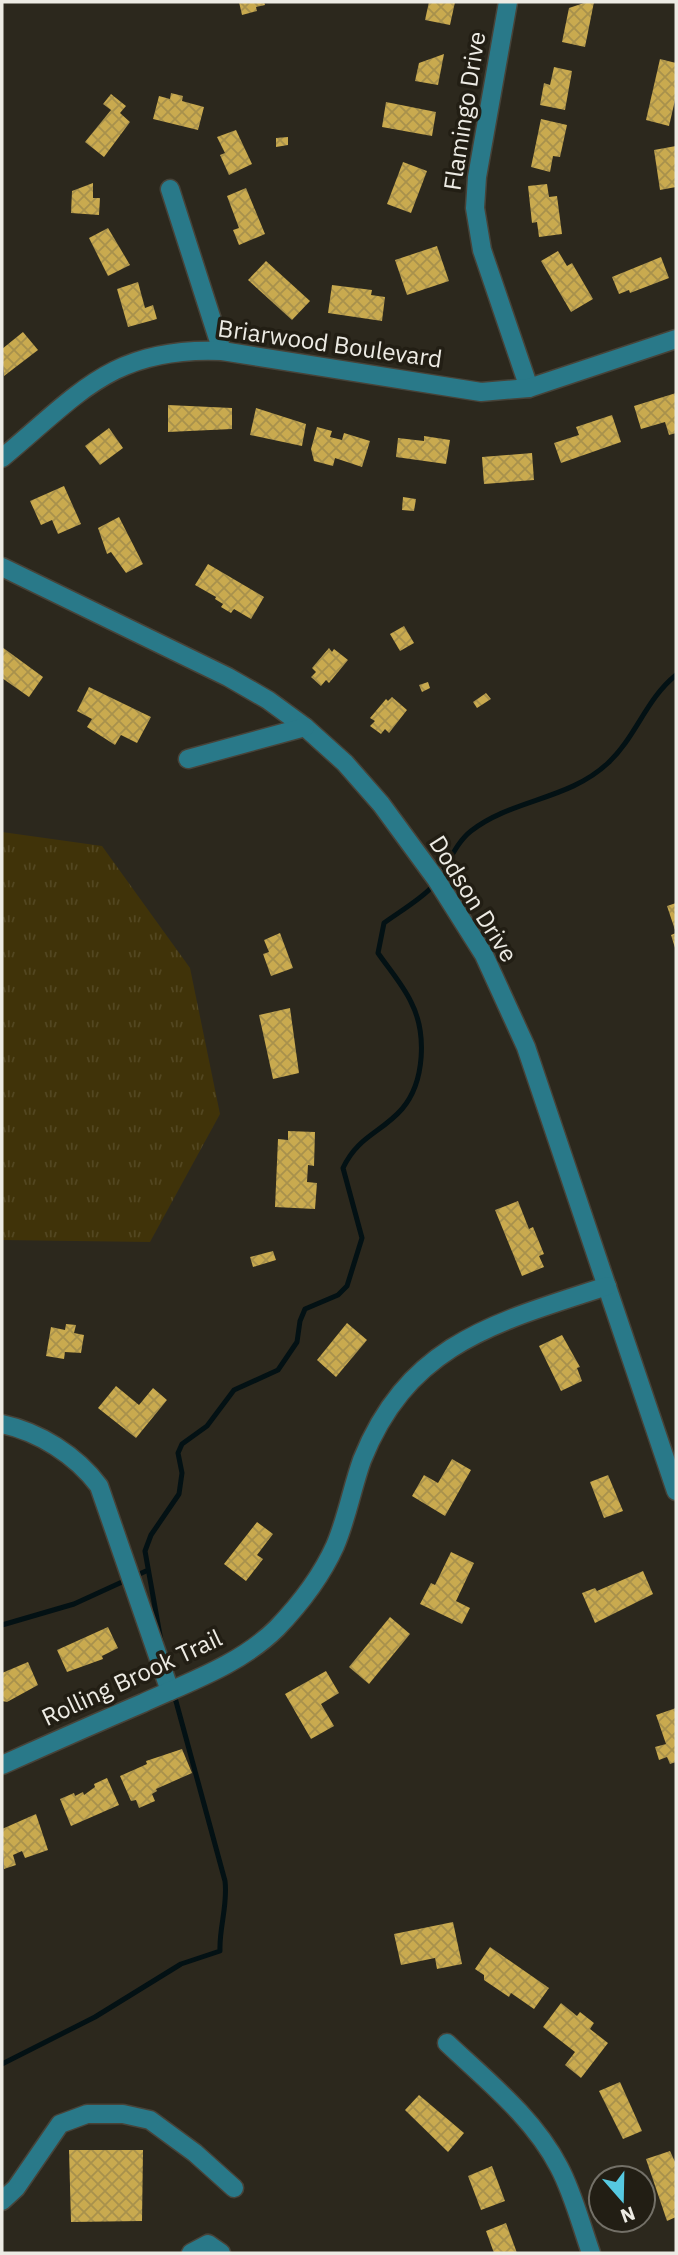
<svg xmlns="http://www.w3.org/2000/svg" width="678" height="2255" font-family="'IBM Plex Sans',sans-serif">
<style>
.park{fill:url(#park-tufts)}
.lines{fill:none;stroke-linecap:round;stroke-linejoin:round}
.stream{stroke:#031114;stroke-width:5}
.building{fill:url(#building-cross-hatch)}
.minor-casing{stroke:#474339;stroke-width:21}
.minor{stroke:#297989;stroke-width:18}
.labels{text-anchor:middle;stroke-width:7;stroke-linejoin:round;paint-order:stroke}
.street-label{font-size:24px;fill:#edebe4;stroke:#221e14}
</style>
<defs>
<pattern id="park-tufts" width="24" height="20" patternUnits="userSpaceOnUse" patternTransform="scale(1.75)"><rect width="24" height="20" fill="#403309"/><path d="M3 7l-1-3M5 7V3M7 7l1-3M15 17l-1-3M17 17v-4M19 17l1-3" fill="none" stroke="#534721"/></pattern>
<pattern id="building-cross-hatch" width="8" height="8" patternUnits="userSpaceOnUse" patternTransform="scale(1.75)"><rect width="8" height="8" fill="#c9aa4f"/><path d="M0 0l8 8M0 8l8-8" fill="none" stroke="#a8914c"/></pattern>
</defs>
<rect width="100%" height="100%" fill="#2c281d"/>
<!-- park -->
<path class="park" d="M2,832L102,846L190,968L220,1114L150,1242L2,1240Z"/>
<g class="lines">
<!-- stream -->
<g class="stream">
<path d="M2,1625L74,1604L146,1571"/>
<path d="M161,1641L145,1551L151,1535L179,1494L182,1473L178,1453L182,1444L207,1426L234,1390L278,1370L297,1342L300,1321L305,1309L338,1295L347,1286L362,1238L343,1168C358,1136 381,1133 402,1109C425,1082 427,1033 411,1002C403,985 389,969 378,953L384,923C399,912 418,901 431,888C446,872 453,845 471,831C512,799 569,800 608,763C636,737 646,699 676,675"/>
<path d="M2,2064L95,2017L181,1964L220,1951C219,1927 228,1906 225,1881L174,1694"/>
</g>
</g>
<!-- building -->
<g class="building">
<path d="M239,2H264L265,5L256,7L257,11L242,15Z"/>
<path d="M429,2H455L450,25L425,20Z"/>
<path d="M587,2H594L585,47L562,42L569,8Z"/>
<path d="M444,54L438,85L415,81L419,63Z"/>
<path d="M660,59L676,63V96L669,126L646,120Z"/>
<path d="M554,67L572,71L565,110L540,105L544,83L550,85Z"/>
<path d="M171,93L183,96L182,101L204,107L198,130L153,119L159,96L170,99Z"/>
<path d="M111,94L126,106L120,113L130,122L104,157L85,142L111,110L103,104Z"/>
<path d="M386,102L436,112L432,136L382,127Z"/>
<path d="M541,119L567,125L560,157L553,156L550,172L531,167Z"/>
<path d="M236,130L252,164L229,175L220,155L225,153L217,137Z"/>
<path d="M288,137V145L276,147V138Z"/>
<path d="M676,146V187L660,190L654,150Z"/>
<path d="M403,162L427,171L411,213L387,204Z"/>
<path d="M93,183V198H100L99,215L71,213L72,191Z"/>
<path d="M547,184L549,197L557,196L562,234L539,237L537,222L532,223L528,186Z"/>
<path d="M246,188L265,234L239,245L233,230L239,228L227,196Z"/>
<path d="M108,228L130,265L108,276L89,238Z"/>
<path d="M437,246L449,281L407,295L395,260Z"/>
<path d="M558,251L567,266L572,263L593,299L571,312L541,261Z"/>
<path d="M661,257L669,278L630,293L629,290L619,294L612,277Z"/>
<path d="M266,261L310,301L292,320L248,280Z"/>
<path d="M138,282L145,308L153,305L157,319L128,327L117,289Z"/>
<path d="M332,285L372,290L371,295L385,297L382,321L328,313Z"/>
<path d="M23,332L38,350L4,376L2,349Z"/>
<path d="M676,393V433L669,435L665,422L641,429L634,406Z"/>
<path d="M168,405L232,408V429L168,432Z"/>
<path d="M256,408L306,424L302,446L250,435Z"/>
<path d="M612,415L621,442L561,463L554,443L579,435L576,427Z"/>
<path d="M317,427L332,431L330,437L342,440L344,433L370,441L362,467L335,458L333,466L314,461L311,449Z"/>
<path d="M109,428L123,448L100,465L85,446Z"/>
<path d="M424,436L450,440L446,464L396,457L398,438L424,441Z"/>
<path d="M532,453L534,480L484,484L482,457Z"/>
<path d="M64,486L81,524L58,534L52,520L41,525L30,501Z"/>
<path d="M403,497L416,499L414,511L402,510Z"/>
<path d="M119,517L143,564L126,573L111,552L107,554L98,528Z"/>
<path d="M208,564L264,597L251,619L234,609L231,613L221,607L223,604L215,599L216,597L195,585Z"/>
<path d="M404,626L414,643L400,651L390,634Z"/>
<path d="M2,647L43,677L29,697L2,678Z"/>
<path d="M329,648L332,652L334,649L348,660L329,683L326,680L321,686L311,677L316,672L312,668Z"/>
<path d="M428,682L430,688L422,692L419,685Z"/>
<path d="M89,687L151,717L137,743L121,735L115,745L87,727L92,719L77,711Z"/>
<path d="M486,693L491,699L477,708L473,702Z"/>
<path d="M392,697L407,710L389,733L385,729L381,734L370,726L375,721L370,718L386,699L388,701Z"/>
<path d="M676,903V933L667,906Z"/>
<path d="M280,933L293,968L271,976L263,954L269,952L264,940Z"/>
<path d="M676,933V951L671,935Z"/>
<path d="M290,1008L299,1073L273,1079L259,1015Z"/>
<path d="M288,1131L315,1132L314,1166L308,1165L307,1182L317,1183L315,1209L275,1207L278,1139L288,1140Z"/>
<path d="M518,1201L529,1229L533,1227L544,1254L539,1256L544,1267L522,1276L495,1210Z"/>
<path d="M273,1251L276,1260L253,1267L250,1257Z"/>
<path d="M347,1323L367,1340L336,1377L317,1360Z"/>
<path d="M66,1324L76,1325L74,1333L84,1335L81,1353L65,1352L64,1359L46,1356L51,1327L65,1330Z"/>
<path d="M562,1335L580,1367L577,1368L582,1381L561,1391L539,1346Z"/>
<path d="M116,1386L139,1405L153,1388L167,1400L136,1438L98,1408Z"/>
<path d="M452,1459L471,1470L445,1516L412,1496L424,1475L438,1483Z"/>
<path d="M608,1475L623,1511L604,1518L590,1482Z"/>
<path d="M257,1522L273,1534L257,1555L263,1559L246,1581L224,1564Z"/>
<path d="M451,1552L474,1563L456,1601L470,1608L462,1624L420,1604L431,1583L435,1585Z"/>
<path d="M643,1571L653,1594L595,1623L582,1593L595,1588L597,1591Z"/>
<path d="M390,1617L410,1634L369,1684L349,1667Z"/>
<path d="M108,1627L118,1648L102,1656L103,1659L67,1672L57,1650Z"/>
<path d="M28,1662L38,1685L7,1702L2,1701V1673Z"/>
<path d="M326,1671L339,1693L321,1704L334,1726L311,1739L285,1694Z"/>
<path d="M676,1708V1762L670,1764L667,1757L659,1760L655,1747L666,1744L656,1715Z"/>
<path d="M182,1749L192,1773L156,1789L157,1791L152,1794L155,1801L139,1808L136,1800L131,1801L120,1776L147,1764L146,1761Z"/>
<path d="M107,1778L119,1805L71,1826L60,1799L74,1793L75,1796L83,1792L84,1795L95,1787L94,1784Z"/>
<path d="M36,1814L48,1850L25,1858L22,1851L13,1855L16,1865L4,1869L2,1829Z"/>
<path d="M453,1922L462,1964L437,1969L435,1958L401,1965L394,1934Z"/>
<path d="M490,1947L549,1988L534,2009L511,1993L509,1997L484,1980V1975L475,1969Z"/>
<path d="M561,2003L577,2016L580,2012L594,2023L590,2029L608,2043L581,2078L565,2065L575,2052L543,2027Z"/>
<path d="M620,2082L642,2131L623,2139L599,2091Z"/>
<path d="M419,2095L464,2133L448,2152L405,2110Z"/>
<path d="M69,2150H143L142,2221L71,2222Z"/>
<path d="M670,2151L676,2164V2217L667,2221L646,2159Z"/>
<path d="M492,2166L505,2201L481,2210L468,2176Z"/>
<path d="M506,2223L517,2253H494L486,2231Z"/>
</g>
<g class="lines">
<!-- minor casing -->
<g class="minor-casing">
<g id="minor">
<path d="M508,2L477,177L475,208L482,250L529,388"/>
<path d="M170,189L222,351"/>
<path d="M2,458C79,394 113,346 222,351L481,392L529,388L676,339"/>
<path d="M2,567L228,677L268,700L305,727L345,763L381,804L436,879L484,955L526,1047L676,1491"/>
<path d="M188,759L305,727"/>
<path d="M2,1424C39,1432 76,1455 99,1486L170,1691"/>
<path d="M2,1765C49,1744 96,1723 143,1703C189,1682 241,1664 277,1628C300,1604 321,1577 335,1546C347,1518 352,1488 362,1460C409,1342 498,1322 607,1286"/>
<path d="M447,2043C487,2081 533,2117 559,2167C573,2193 581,2225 591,2253"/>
<path d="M2,2201L16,2188L60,2124L87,2114H123L150,2120L195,2153L234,2188"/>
<path d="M191,2253L208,2244L221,2253"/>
</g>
</g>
<!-- minor -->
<use href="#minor" class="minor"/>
</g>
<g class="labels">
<!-- street labels -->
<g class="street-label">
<text transform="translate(465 111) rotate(-81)" y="8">Flamingo Drive</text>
<text transform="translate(330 344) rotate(8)" y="8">Briarwood Boulevard</text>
<text transform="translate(473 899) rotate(58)" y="8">Dodson Drive</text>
<text transform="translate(132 1678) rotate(-25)" y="8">Rolling Brook Trail</text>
</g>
</g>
<!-- border -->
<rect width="678" height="2255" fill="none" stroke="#edebe4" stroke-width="7"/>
<!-- north arrow -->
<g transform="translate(622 2199) rotate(160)"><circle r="33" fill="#221e14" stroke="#737067" stroke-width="2"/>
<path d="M0-5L12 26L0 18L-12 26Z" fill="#56c9e1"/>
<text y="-10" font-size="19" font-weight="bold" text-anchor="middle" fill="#edebe4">N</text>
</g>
</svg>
